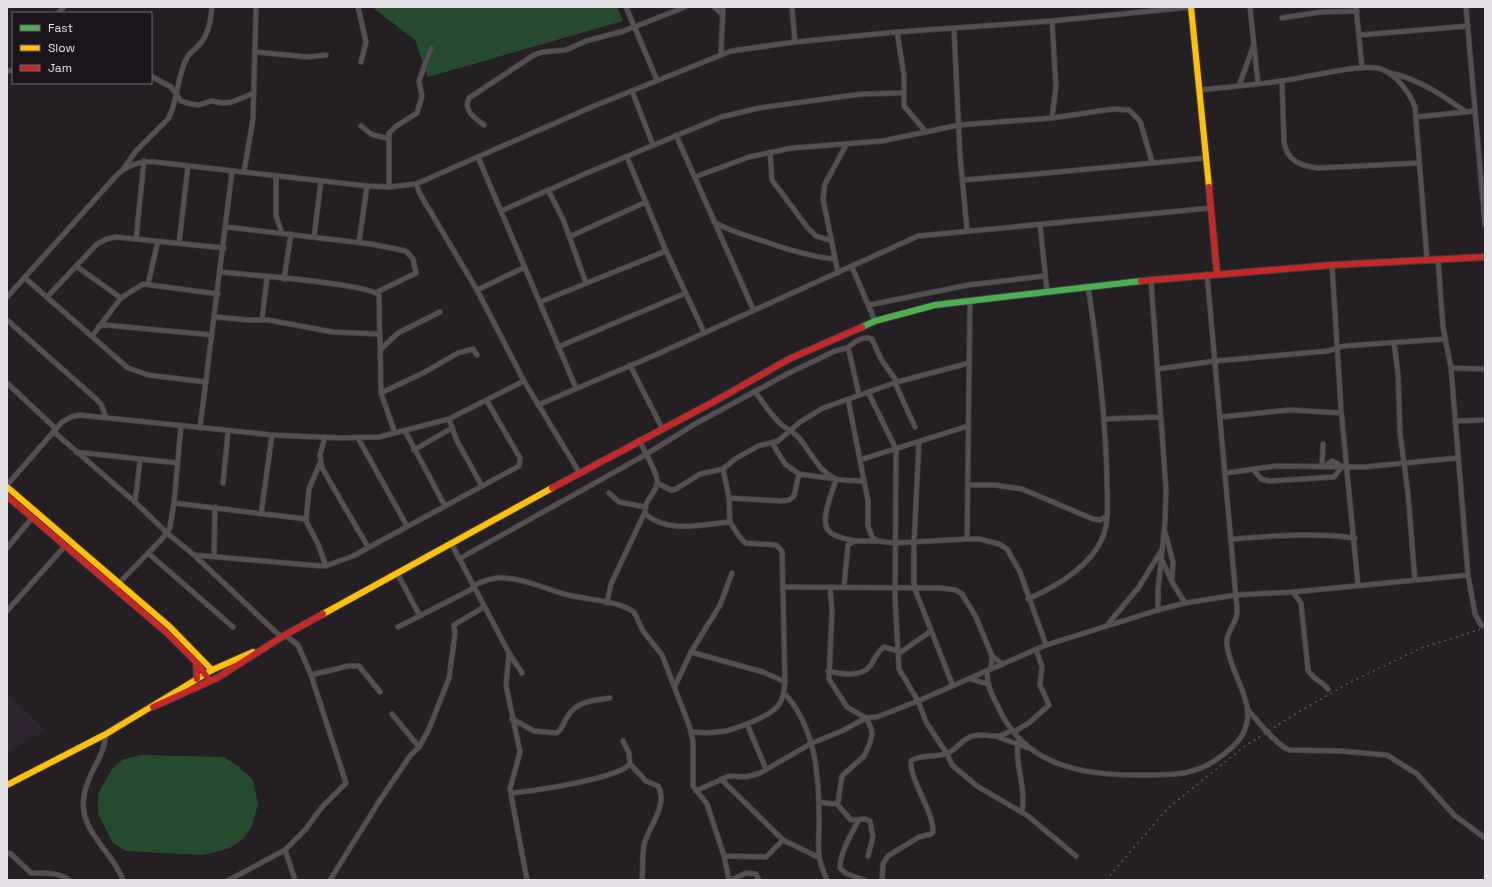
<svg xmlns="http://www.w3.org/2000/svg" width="1492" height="887" font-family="'Space Grotesk',sans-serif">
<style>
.built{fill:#2d232f}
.green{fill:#254a2e}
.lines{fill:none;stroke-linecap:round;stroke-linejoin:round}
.street-casing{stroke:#3f3c40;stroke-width:6}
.fast-casing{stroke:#3f3c40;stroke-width:8}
.slow-casing{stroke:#3f3c40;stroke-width:8}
.jam-casing{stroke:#3f3c40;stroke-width:8}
.street{stroke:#535053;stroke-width:4.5}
.fast{stroke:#4caf50;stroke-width:6}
.slow{stroke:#ffc107;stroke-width:6}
.jam{stroke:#c62828;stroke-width:6}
.rail{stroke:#595659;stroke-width:1.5;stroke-dasharray:2 4;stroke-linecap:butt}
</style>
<rect width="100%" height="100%" fill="#231f23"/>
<!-- built -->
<path class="built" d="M7,694L46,731L7,753Z"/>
<!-- green -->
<g class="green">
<path d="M372,7H617L623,21L428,77L415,40Z"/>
<path d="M140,755L224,757L238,766L253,780L258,804L252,826L244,838L230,848L204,855L126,851L113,843L98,814V794L112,769L122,760Z"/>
</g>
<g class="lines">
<!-- street casing -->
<g class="street-casing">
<g id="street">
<path d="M358,7L366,42L361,62"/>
<path d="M626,7L657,80"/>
<path d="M714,7L723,15"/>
<path d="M792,7L795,42"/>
<path d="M1250,7L1258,84"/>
<path d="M1356,7L1362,67"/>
<path d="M1466,7L1485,225"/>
<path d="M58,13L64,7"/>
<path d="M1282,18L1320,12L1357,11"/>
<path d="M954,29L960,155L967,230"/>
<path d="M897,32L904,75V106L926,132"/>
<path d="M1360,35L1468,26"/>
<path d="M255,52L308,57L326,55"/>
<path d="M721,54L723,7"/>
<path d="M7,71L13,70"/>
<path d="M1390,73C1419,79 1442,95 1466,112"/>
<path d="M151,76L171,87L181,101L191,104L199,105L211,101L223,103L232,102L254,93"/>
<path d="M1282,81L1284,142C1287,161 1301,166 1318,168L1419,163"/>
<path d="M1239,86L1254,44"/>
<path d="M1199,90C1226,87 1254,85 1281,81C1304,78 1361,63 1381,69C1397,75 1409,92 1415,107L1427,259"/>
<path d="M632,91L653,145"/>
<path d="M1416,117L1475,111"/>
<path d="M1052,118L1056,87L1052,21"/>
<path d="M484,125C475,118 463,111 469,98L534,55L543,52L566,50L586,41L624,31L685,7"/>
<path d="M361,126L371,134L389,139"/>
<path d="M676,135L753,309"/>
<path d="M770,152L772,180L807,227L816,236L832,241"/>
<path d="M478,157L576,388"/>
<path d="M627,157L666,251L704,332"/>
<path d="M124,168L136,151L168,119C179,100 176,77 187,58C189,53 194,51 197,47C208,37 211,21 212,7"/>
<path d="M244,172L253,119L256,7"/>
<path d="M276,177V216L282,233"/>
<path d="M695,177L749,157L792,148L882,141L959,125L1052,118L1113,109L1129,110L1140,121L1152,162"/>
<path d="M962,180L1026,175L1206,158"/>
<path d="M416,184L420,194L477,290L524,381L579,472"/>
<path d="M389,187V133L395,127L417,113L422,96L419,81L431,48"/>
<path d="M548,190L563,219L586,283"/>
<path d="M501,211L587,173L721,117L759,108L862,94L903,93"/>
<path d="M714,222C731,232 748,236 766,242C789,250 811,257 835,259"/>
<path d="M1040,225L1047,291"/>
<path d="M226,227L371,244L406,251L413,259L416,273L377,292"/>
<path d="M571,236L646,202"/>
<path d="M314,237L321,181"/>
<path d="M136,239L144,161"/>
<path d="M359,242L367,186"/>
<path d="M179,243L188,166"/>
<path d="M1438,259L1443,327L1451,368L1468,575L1475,614L1481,625L1485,626"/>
<path d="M1332,265L1341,409L1358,585"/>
<path d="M76,266L121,298"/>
<path d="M852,267L875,321"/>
<path d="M221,272C246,275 367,283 379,295L381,393L395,433"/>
<path d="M838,273L823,199L825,184L846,145"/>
<path d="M25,278L128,368L148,375L206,382"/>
<path d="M284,279L291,234"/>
<path d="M1151,280L1166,489L1165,523L1158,589V610"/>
<path d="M148,284L158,241"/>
<path d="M477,290L523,268"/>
<path d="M7,297L116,176C127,165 139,161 155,162L367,186L389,187L416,184L594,106L731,51L795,42L897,32L1052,21L1191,7"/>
<path d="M47,297L97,244L107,239L116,237L224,248"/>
<path d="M540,302L666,251"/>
<path d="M869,305L968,285L1045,276"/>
<path d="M215,317L249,320H268L333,332L379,334"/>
<path d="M7,320L95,398L101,404L106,417"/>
<path d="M262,320L267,277"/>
<path d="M99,326L105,325L212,335"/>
<path d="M92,336L121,298L143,284L218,294"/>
<path d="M1394,343L1398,374L1400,432L1408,494L1415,580"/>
<path d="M558,347L686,293"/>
<path d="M847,348C854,343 862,335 872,339L881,359L897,382"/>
<path d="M380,350L398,333L440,312"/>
<path d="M630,365L662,428"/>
<path d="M1451,368L1485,369"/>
<path d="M1158,369L1215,361L1328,351L1344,346L1445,339"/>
<path d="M7,383L56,429"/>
<path d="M895,383L915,427"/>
<path d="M755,391C763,403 771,416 782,425C788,430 794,432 799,438C811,452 818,471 836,479C841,481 857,480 863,481"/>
<path d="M868,392L896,449L895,599L899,669L918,701L926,722L947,754L952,765L977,786L1028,816L1076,856"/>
<path d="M381,393L425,372L458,353L473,349L477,355"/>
<path d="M848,399L868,501V526L872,537L877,541L895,543L967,539H979L999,544L1007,549L1020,572L1046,645"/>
<path d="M538,405L660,353L918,236L1211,208"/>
<path d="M1221,417L1290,410L1341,413"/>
<path d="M449,419L457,441L482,486"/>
<path d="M1104,419L1160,417"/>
<path d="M1455,421L1485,420"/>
<path d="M200,428L232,172"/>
<path d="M405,431L445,506"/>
<path d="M54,432L135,502L167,533L194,555L281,637"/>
<path d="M325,437L320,455L322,468L368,547"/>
<path d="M358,438L407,526"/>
<path d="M639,440C643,449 659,475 657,483C656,495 641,502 646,515C672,534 702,524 730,522L739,536L745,543L776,545L782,551L785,682C784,689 784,696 780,703C773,716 740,727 726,731C714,733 703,733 692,732"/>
<path d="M919,442L914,542V587L953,686"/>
<path d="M414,450L452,428"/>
<path d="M76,452L177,463"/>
<path d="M860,460L968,426"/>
<path d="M320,463L309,489L306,521L318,544L326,566"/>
<path d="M1322,466L1323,444"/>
<path d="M723,469L729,498L730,522"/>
<path d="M1253,469L1261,479L1269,481L1334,477L1342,466L1332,461L1325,466"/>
<path d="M1226,473L1276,466L1364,467L1457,458"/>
<path d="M799,474L836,479C833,492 817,524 831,533C838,538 847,539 855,541"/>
<path d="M223,483L228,432"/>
<path d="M657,483L671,490L676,489L700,474L723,469L735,459L758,446L778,441L800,422L823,408L897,382L969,363"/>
<path d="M7,485L62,422L71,417L79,415L272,435L341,438L379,437L449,419L524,381"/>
<path d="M968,485H995L1022,489L1093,519L1100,520L1107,516"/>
<path d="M609,493L619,502L646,507"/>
<path d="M729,498L781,501L789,500L794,496L799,474L785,464L772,443"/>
<path d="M135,502L140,460"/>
<path d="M174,503L306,519"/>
<path d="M261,514L272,435"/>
<path d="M1165,532L1173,562L1172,582L1185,603"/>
<path d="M967,539L970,300"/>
<path d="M1232,539C1273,536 1314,532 1355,538"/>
<path d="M451,543L509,653L506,685L520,752L510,789L527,880"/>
<path d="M7,548L32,518"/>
<path d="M148,553L233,627"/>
<path d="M194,555L321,566L328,565L353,556L519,466L520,458L487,401"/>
<path d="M214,556L215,507"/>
<path d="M459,559L645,455L695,424L787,374L835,351L847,348L849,351L859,395"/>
<path d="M1163,562L1172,582"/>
<path d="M397,573L420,616"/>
<path d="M117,585L159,542L167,533L170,527L174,503L181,426"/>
<path d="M473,586C483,581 494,577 505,578C527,579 547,590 568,595C589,600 616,600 634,612L643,631L662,655L689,725L693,741V786L707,804L724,856L729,880"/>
<path d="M844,586L848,545L855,541H877"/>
<path d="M783,587L940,588L956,590L962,594L976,617L992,656L1002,664"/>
<path d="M1293,592L1301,603L1308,670C1312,679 1322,681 1328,689"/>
<path d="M1028,599C1055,587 1088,568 1101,541C1110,523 1107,502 1107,483C1106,417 1098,352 1088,286"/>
<path d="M607,603L611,584L645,512"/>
<path d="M7,611L65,546"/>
<path d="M1108,624L1139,587L1161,551"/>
<path d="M398,627L474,588"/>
<path d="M691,652L763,672L785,682"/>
<path d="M509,653L522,673"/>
<path d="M991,669L992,656"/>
<path d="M828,671C840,674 862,678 871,665C875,659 877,652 884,647L901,652L931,631"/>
<path d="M987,671C987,688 993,696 1000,711C1028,768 1087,776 1145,775C1177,775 1198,775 1224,754C1230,749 1237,744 1241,737C1261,706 1230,676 1227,645C1225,630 1238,625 1237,609L1207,274"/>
<path d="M311,675L348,666H359L380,692"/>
<path d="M971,679L987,684"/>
<path d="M675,686L691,652L720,605L732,573"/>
<path d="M784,693C815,726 819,774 819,817C820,845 814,852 827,880"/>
<path d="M1248,710C1257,720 1276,745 1289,750L1340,751L1387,755L1417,774L1454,815L1485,838"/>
<path d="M392,714L419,747"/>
<path d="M512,719L534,731L557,733C562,729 564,723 567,717C576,701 594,700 610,698"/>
<path d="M747,724L766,769"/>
<path d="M1014,732L1030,722L1049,705L1040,685L1042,666L1036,650"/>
<path d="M106,734C104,758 90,769 85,791C75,830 112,849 123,880"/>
<path d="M998,737L1028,748"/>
<path d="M1019,738C1013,763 1027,787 1022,812"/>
<path d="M630,764L646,781L658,786C669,805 648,827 644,845C642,856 643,869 642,880"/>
<path d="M721,779L783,840L818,857"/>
<path d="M696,791L729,776L746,777L760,773L812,743L842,731L866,718L877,717L918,701L1046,645L1158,610L1185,603L1236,595L1293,592L1468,575"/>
<path d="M511,793C533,791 617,779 630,764L629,753L623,741"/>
<path d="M819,802L833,804L838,802L842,776L864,756L870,743L872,734L871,728L866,718L847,707L829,679L832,611L830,587"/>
<path d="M836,803L851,820L865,819L870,821L873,837L868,856"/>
<path d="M858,821C851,835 840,852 840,868L845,873L864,880"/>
<path d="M285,850L295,880"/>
<path d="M7,853L11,854L31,873C41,873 60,872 69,880"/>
<path d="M724,856L766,857L783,840"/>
<path d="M229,880L285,850L305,830L322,807L346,783L311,675L298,645L285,635"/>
<path d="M330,880L380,800L410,756L419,747L429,729L449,678L455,634L454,625L484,607"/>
<path d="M731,880L746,873L756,874L759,880"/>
<path d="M882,880L883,864L888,856L919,837L931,834L933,832C934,812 909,779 911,761C920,754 936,758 948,753C957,749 963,738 973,736C991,732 993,742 1012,730"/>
</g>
</g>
<!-- fast casing -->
<g class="fast-casing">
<path id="fast" d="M862,327L875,321L935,305L1141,281"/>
</g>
<!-- slow casing -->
<g class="slow-casing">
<g id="slow">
<path d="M1191,7L1209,187"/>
<path d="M7,487L170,627L212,670"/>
<path d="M323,614L552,488"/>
<path d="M7,785L106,734L212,670L253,652"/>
</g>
</g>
<!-- jam casing -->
<g class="jam-casing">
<g id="jam">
<path d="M1209,187L1217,274"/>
<path d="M1141,281L1332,265L1485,257"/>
<path d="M552,488L717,400L789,359L862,327"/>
<path d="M7,496L167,633L196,662L207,677"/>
<path d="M196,662L197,679"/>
<path d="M153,707L217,678L285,635L323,614"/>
</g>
</g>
<!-- street -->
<use href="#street" class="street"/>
<!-- fast -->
<use href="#fast" class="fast"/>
<!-- slow -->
<use href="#slow" class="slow"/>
<!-- jam -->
<use href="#jam" class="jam"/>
<!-- rail -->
<path class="rail" d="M1106,880L1168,808L1245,746L1297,713L1347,684L1421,648L1485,628"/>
</g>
<!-- border -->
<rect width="1492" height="887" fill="none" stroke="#e5e0e6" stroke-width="16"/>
<!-- legend -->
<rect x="12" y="12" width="140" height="72" fill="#1b141c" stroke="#6c666d"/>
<rect x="20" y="25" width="20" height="6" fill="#4caf50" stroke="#6c666d"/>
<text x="48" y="32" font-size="12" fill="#e5e0e6">Fast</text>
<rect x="20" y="45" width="20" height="6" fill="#ffc107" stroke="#6c666d"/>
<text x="48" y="52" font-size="12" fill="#e5e0e6">Slow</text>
<rect x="20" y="65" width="20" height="6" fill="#c62828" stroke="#6c666d"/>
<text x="48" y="72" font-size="12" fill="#e5e0e6">Jam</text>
</svg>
